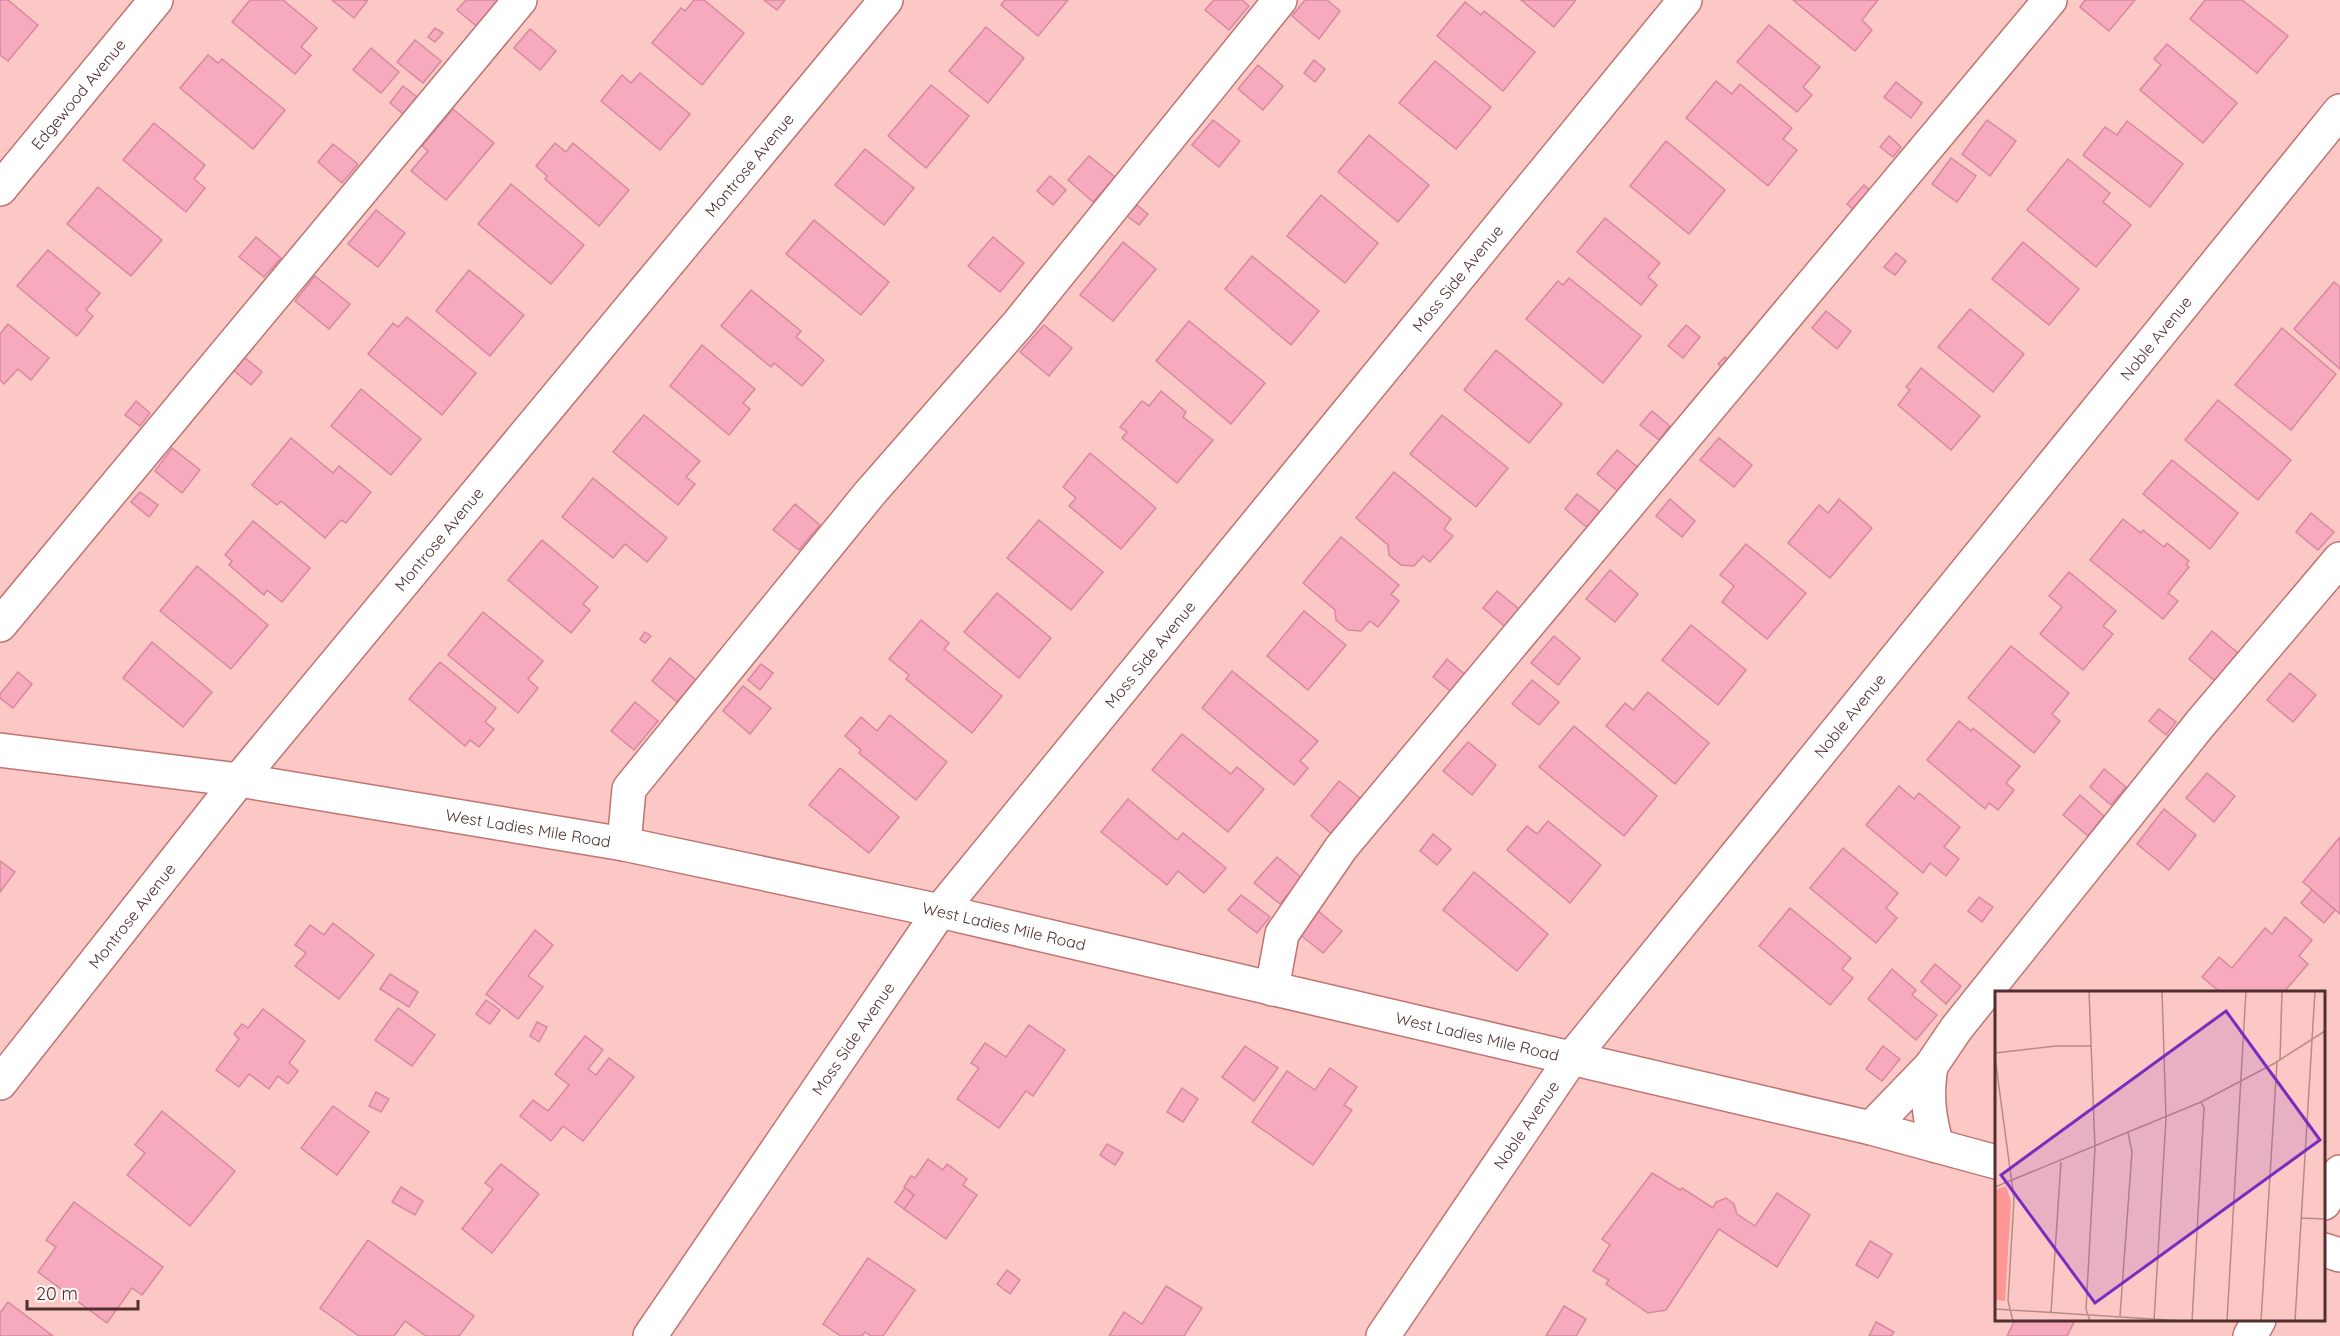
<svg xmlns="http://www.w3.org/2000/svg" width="2340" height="1336" font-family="Quicksand,sans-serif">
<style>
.building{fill:#f7a9be;stroke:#d6899f;stroke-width:1.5}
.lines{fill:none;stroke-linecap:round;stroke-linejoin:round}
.minor-casing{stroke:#c07372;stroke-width:36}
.minor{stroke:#fff;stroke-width:33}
.labels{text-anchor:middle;stroke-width:6;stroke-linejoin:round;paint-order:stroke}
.street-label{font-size:16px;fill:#502f2e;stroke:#fef5f4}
.inset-road{fill:none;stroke:#b78b89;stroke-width:1.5}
.view{fill:#7b2cbf;fill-opacity:0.15;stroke:#7b2cbf;stroke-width:3}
.inset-edge{fill:none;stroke:#502f2e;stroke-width:3}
</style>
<rect width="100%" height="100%" fill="#fbc8c5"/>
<!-- building -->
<g class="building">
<path d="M0,0H8L38,25L8,61L0,55Z"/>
<path d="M250,0H283L317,28L301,47L311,55L295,74L232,22Z"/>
<path d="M332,0H368L354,18Z"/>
<path d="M466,0H504L480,29L457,10Z"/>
<path d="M694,0H704L744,33L702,85L652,43L681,8L685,11Z"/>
<path d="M764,0H785L777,10Z"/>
<path d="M1005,0H1068L1038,36L1001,5Z"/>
<path d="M1214,0H1242L1249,6L1229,30L1205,10Z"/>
<path d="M1305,0H1327L1340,11L1319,39L1292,16Z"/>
<path d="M1521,0H1576L1554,27Z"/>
<path d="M1793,0H1878L1862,20L1872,30L1855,51Z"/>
<path d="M2085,0H2135L2109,31L2080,7Z"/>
<path d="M2205,0H2242L2288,36L2257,73L2190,19Z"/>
<path d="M1465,2L1481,15L1484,11L1535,52L1503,91L1437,36Z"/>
<path d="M1769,25L1820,67L1803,87L1812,95L1797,112L1737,62Z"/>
<path d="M986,27L1024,58L988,103L949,71Z"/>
<path d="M435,28L443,33L435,42L428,37Z"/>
<path d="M530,29L556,51L540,70L514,48Z"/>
<path d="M415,40L441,61L423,83L397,62Z"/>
<path d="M2167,44L2237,103L2203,143L2140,90L2161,65L2154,59Z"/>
<path d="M371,48L399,72L381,93L353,70Z"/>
<path d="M208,55L218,63L222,59L285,110L253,149L180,88Z"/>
<path d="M1314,60L1325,69L1315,82L1304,73Z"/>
<path d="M1435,61L1491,107L1456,149L1399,103Z"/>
<path d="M1258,65L1283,86L1263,110L1238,89Z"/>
<path d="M640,73L690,114L660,150L601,101L622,75L631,83Z"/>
<path d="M1716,81L1732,94L1740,84L1792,128L1783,139L1797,150L1768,186L1686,118Z"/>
<path d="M1896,82L1922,103L1911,118L1884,97Z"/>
<path d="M931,85L969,116L926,168L888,136Z"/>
<path d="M403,86L417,97L403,114L390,103Z"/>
<path d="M453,109L494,143L446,200L411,171L428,151L422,146Z"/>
<path d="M1213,120L1240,141L1219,167L1192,145Z"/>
<path d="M1987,120L2016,141L1990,176L1962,154Z"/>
<path d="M2127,121L2183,164L2150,207L2083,155L2105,127L2117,135Z"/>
<path d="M154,123L205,165L194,179L205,188L186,212L123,160Z"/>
<path d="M1369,135L1429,185L1398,222L1338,172Z"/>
<path d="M1889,136L1901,147L1893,157L1880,147Z"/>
<path d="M1666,141L1725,190L1689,234L1630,186Z"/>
<path d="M555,143L566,152L573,143L629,190L599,226L545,179L547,176L536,166Z"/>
<path d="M333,144L358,164L342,183L318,162Z"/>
<path d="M865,149L914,188L884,225L835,185Z"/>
<path d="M1089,156L1115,177L1093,202L1068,180Z"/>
<path d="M1951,158L1976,176L1957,202L1932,184Z"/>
<path d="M2068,159L2110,193L2103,202L2131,225L2096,267L2027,210Z"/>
<path d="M1050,176L1066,190L1053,205L1037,191Z"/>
<path d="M511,184L584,245L551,284L478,224Z"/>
<path d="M1864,185L1878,197L1861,216L1847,204Z"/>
<path d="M98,187L162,240L131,276L67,224Z"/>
<path d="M1321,195L1378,243L1345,283L1287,236Z"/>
<path d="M1137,205L1148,214L1139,225L1127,216Z"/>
<path d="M376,210L405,233L378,267L348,244Z"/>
<path d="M1605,218L1660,263L1648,277L1657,285L1641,305L1577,252Z"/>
<path d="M814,220L889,282L861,315L786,254Z"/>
<path d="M256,237L281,258L264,277L239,257Z"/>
<path d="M993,237L1024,263L1000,292L968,266Z"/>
<path d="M1123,242L1156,269L1113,321L1080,295Z"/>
<path d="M2023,242L2079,289L2049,325L1992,279Z"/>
<path d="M48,250L100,293L86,310L93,316L77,336L17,286Z"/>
<path d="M1896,253L1906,261L1895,275L1884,267Z"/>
<path d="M1252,256L1319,311L1291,345L1225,289Z"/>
<path d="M469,270L524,315L490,356L436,311Z"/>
<path d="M315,276L350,304L329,329L295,301Z"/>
<path d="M1569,278L1641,336L1603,383L1526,319L1558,281L1563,285Z"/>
<path d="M2334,282L2340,287V369L2294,329Z"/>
<path d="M751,290L801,331L796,337L824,360L802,386L774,363L771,367L721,326Z"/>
<path d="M1970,309L2024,354L1993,392L1938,347Z"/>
<path d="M1826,311L1851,331L1837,349L1812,328Z"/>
<path d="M407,317L476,373L442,415L368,354L393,323L398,327Z"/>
<path d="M1189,321L1265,383L1231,424L1156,361Z"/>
<path d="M8,324L49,358L31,380L18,369L4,384L0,380V334Z"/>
<path d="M1044,325L1072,348L1049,376L1020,352Z"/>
<path d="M1686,325L1700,337L1683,358L1668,346Z"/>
<path d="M2282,328L2336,374L2291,430L2235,385Z"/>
<path d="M702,345L755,389L743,403L750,409L729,435L670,386Z"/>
<path d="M1496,350L1562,404L1529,443L1464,390Z"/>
<path d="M243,356L262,372L251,385L232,369Z"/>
<path d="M1725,357L1733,364L1726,371L1718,364Z"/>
<path d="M1921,368L1980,416L1951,450L1898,405L1910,390L1906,387Z"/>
<path d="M361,389L421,439L391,475L331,426Z"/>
<path d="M1161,391L1186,412L1183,417L1213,440L1177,483L1122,438L1127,432L1120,427L1142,401L1149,406Z"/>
<path d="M2218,400L2291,460L2258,500L2185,440Z"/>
<path d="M136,401L150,413L140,426L125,415Z"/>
<path d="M1652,411L1670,426L1659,440L1640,425Z"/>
<path d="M644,415L700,461L686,477L695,484L678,505L613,452Z"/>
<path d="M1442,415L1508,468L1476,507L1410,454Z"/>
<path d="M291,438L333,473L339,466L371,492L346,523L341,520L325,538L281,501L277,505L252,485Z"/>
<path d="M1719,438L1752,465L1734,487L1700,460Z"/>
<path d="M172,448L200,470L182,493L155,471Z"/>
<path d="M1617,450L1640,469L1620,493L1597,474Z"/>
<path d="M1090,453L1156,508L1121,549L1069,506L1076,498L1063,487Z"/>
<path d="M2172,460L2238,513L2210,549L2143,494Z"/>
<path d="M1394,472L1451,519L1444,529L1453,536L1430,562L1423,556L1414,566L1401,565L1389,555L1388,545L1356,518Z"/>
<path d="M593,478L667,538L647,562L625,544L613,558L562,517Z"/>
<path d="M140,492L158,505L149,517L131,502Z"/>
<path d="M1577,494L1603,514L1590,530L1565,509Z"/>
<path d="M1670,499L1695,521L1682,537L1656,516Z"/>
<path d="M1839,499L1872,528L1830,578L1788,543L1819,505L1828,513Z"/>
<path d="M795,504L820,525L799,550L773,530Z"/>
<path d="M2311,513L2334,532L2318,550L2296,532Z"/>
<path d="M2123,519L2141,533L2143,530L2164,547L2167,543L2189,561L2186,565L2189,567L2168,593L2178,601L2163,619L2090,560Z"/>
<path d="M1039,520L1103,572L1071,610L1007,558Z"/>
<path d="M253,521L310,568L282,602L267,590L264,595L229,565L232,561L225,555Z"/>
<path d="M1341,537L1399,585L1391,594L1399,601L1378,627L1370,621L1361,631L1348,630L1336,620L1335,610L1303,583Z"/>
<path d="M542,540L598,587L583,604L590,610L571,633L508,580Z"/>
<path d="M1746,544L1806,593L1767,639L1722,602L1734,586L1720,575Z"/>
<path d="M197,566L268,625L231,669L160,611Z"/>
<path d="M1610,570L1638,594L1615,622L1586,599Z"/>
<path d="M2069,572L2116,611L2103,626L2113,634L2083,670L2040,634L2062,607L2049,596Z"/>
<path d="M1497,591L1524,613L1509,630L1483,608Z"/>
<path d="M997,593L1051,638L1019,678L964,632Z"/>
<path d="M1304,611L1346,645L1308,690L1267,656Z"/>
<path d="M483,612L543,661L528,679L538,688L518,713L448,655Z"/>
<path d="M921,620L949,643L944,649L1002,696L972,733L906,679L909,675L889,659Z"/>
<path d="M1691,625L1746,670L1718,705L1662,660Z"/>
<path d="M2212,631L2238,653L2215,681L2189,659Z"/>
<path d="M645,632L651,636L645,643L640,639Z"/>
<path d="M1554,636L1580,658L1558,685L1531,663Z"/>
<path d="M152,642L212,692L183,727L123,678Z"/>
<path d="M2011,646L2069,693L2052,714L2060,721L2034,753L1968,698Z"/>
<path d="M670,658L696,680L677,702L652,681Z"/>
<path d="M1447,659L1469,678L1455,695L1433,677Z"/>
<path d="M440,662L496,708L485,722L494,729L479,747L470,740L465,746L409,699Z"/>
<path d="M761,664L773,673L760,690L748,680Z"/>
<path d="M1232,671L1318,741L1300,761L1308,768L1294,785L1202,708Z"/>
<path d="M18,672L32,684L13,708L0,698V694Z"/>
<path d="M2290,673L2316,695L2293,722L2267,700Z"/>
<path d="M1532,680L1559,702L1539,725L1512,704Z"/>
<path d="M743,686L771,708L750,734L723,711Z"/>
<path d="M1648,692L1709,743L1675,784L1606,726L1625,703L1633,710Z"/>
<path d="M635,702L658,721L634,750L611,731Z"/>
<path d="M2159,709L2176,722L2166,735L2149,721Z"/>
<path d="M890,715L947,762L916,800L859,753L861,750L845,736L861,717L877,731Z"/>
<path d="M1959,721L1971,731L1973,728L2020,766L2006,783L2014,790L1998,810L1989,803L1985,809L1927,760Z"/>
<path d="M1574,726L1657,796L1624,836L1539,767Z"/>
<path d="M1182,734L1231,774L1237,767L1264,789L1228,832L1152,770Z"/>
<path d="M1468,742L1496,765L1472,795L1443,771Z"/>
<path d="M840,768L899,817L869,853L809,805Z"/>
<path d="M2104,769L2126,787L2111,805L2090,787Z"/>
<path d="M2207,773L2235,796L2214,822L2186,798Z"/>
<path d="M1339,781L1365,802L1335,837L1311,816Z"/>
<path d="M1899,786L1914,799L1919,793L1960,827L1944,847L1959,859L1946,876L1930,863L1923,873L1866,825Z"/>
<path d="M2080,795L2104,816L2088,836L2063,815Z"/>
<path d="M1128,799L1177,840L1183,833L1226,868L1204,893L1178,871L1167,885L1101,832Z"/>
<path d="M2164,809L2196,835L2169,870L2137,844Z"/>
<path d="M1548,821L1601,865L1570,903L1507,850L1527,826L1537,834Z"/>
<path d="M1433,834L1451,849L1437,865L1420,851Z"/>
<path d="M2340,837V914L2303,882Z"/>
<path d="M1843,848L1898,893L1886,908L1897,918L1876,943L1810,888Z"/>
<path d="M1277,857L1302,878L1280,904L1254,883Z"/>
<path d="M0,861L15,872L0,892Z"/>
<path d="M1474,872L1548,934L1517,971L1443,910Z"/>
<path d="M2312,890L2335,910L2324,923L2301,903Z"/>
<path d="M1241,895L1270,917L1257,933L1228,910Z"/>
<path d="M1979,897L1993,907L1982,922L1968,911Z"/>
<path d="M1790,908L1851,958L1842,969L1853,978L1830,1005L1759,946Z"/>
<path d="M1317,910L1342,931L1323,953L1298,933Z"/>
<path d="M2285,917L2312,940L2299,956L2308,964L2284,992H2220L2202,977L2219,957L2232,968L2265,928L2272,934Z"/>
<path d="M333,923L374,955L339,999L295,966L306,953L295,945L310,925L324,935Z"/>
<path d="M535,930L553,945L528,976L543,987L518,1019L486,994Z"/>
<path d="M1935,964L1961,986L1946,1004L1921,982Z"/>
<path d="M1892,969L1916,990L1912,995L1937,1015L1916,1040L1868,999Z"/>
<path d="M390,974L418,992L409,1007L380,989Z"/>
<path d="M486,1000L500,1010L490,1024L476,1014Z"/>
<path d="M398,1008L435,1035L412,1066L375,1040Z"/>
<path d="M263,1009L305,1041L289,1063L298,1071L288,1084L278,1076L269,1089L249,1074L239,1087L216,1070L239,1039L234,1034L242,1024L248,1028Z"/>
<path d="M537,1022L547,1027L539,1042L530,1036Z"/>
<path d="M1029,1025L1065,1050L1033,1096L1026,1091L999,1128L957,1099L979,1068L971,1063L985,1043L1006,1057Z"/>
<path d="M585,1036L603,1050L588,1069L596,1075L609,1058L634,1077L583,1141L563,1126L551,1141L520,1116L533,1100L548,1111L569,1085L555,1074Z"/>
<path d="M1245,1046L1278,1068L1254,1101L1222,1077Z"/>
<path d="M1883,1046L1900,1059L1882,1081L1866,1069Z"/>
<path d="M1330,1068L1357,1087L1344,1105L1352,1110L1313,1165L1252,1122L1287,1071L1315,1090Z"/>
<path d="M1182,1088L1198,1099L1183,1122L1167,1112Z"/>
<path d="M376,1092L389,1099L381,1112L369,1106Z"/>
<path d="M333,1106L369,1132L337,1175L301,1148Z"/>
<path d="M162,1111L235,1171L190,1226L127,1175L145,1153L135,1145Z"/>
<path d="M1107,1144L1123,1153L1115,1165L1100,1155Z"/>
<path d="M928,1159L943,1170L947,1164L967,1179L963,1185L977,1195L946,1239L904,1209L914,1195L904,1187L911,1176L915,1178Z"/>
<path d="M501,1164L539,1194L492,1253L462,1229L493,1189L485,1183Z"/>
<path d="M1652,1173L1680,1190L1682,1188L1713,1208L1716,1202L1726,1198L1734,1204L1737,1214L1755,1226L1777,1193L1810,1215L1777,1267L1719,1229L1666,1310L1648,1313L1606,1284L1609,1280L1593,1271L1610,1245L1602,1239Z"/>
<path d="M401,1187L423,1201L415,1215L392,1202Z"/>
<path d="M905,1188L914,1195L904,1209L895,1202Z"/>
<path d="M74,1202L163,1267L142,1295L132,1288L107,1323L38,1272L56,1247L46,1240Z"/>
<path d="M368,1240L474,1316L459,1336H426L405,1321L394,1336H359L320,1308Z"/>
<path d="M1870,1241L1892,1254L1878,1278L1856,1265Z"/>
<path d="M868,1258L915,1290L883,1336H871L865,1332L862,1336H841L823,1324Z"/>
<path d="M1007,1270L1020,1280L1010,1294L997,1284Z"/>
<path d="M1166,1286L1202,1308L1184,1336H1109L1124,1312L1142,1324Z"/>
<path d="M8,1302L53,1336H0V1313Z"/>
<path d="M1564,1306L1586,1319L1576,1336H1546Z"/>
<path d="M2015,1320H2075L2067,1336H2007Z"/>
<path d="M1876,1322L1894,1332L1891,1336H1869Z"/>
</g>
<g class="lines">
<!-- minor casing -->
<g class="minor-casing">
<g id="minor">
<path id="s1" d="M0,189L156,0"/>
<path d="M0,625L520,0"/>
<path id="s2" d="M0,750L239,780L624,844L940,911L1871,1128L1996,1162"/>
<path d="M624,844L629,789L870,493L1018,324L1280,0"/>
<path d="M1272,989L1282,934L1341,848L2050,0"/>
<path d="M1931,1066C1926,1096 1929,1117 1937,1146"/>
<path id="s3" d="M0,1083L239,780L886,0"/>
<path d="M1871,1128L1931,1066L1956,1029L2200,724L2340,559"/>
<path d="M2324,1203L2340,1172"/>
<path d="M2324,1250L2340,1255"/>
<path id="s4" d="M650,1336L940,911L1685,0"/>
<path id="s5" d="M1383,1336L1571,1059L2340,111"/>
<path d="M2250,1336L2259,1320"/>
</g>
</g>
<!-- minor -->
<use href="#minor" class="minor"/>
</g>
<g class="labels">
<!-- street labels -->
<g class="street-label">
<text dy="6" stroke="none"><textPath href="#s1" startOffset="123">Edgewood Avenue</textPath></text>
<text dy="6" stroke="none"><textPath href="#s3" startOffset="1185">Montrose Avenue</textPath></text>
<text dy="6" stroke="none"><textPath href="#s4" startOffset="1332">Moss Side Avenue</textPath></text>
<text dy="6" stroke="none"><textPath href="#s5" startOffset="1263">Noble Avenue</textPath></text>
<text dy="6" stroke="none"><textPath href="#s3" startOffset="699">Montrose Avenue</textPath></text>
<text dy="6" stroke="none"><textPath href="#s4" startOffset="846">Moss Side Avenue</textPath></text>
<text dy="6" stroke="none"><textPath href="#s5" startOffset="777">Noble Avenue</textPath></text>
<text dy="6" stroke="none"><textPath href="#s2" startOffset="534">West Ladies Mile Road</textPath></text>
<text dy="6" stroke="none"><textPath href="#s3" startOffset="213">Montrose Avenue</textPath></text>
<text dy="6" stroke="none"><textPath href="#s2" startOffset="1020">West Ladies Mile Road</textPath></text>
<text dy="6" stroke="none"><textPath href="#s2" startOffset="1506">West Ladies Mile Road</textPath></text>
<text dy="6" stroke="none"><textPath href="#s4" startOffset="360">Moss Side Avenue</textPath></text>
<text dy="6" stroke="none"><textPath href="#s5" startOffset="255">Noble Avenue</textPath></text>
</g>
</g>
<!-- overview -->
<g transform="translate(1995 991)">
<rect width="330" height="330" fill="#fbc8c5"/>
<path d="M11,195L16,211L10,310L0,309V199Z" fill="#fd9795"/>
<path class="inset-road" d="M94,0L100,157L91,318L95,330M0,62L61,55H96M0,66L19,208L13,310L18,330M285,69L287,0M0,196L206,111L280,72L330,40M306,227L330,228M0,318L188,330M56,321L66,171M125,325L137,161L133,142M159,330L171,127L167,0M197,330L209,117L206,111M232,330L251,0M266,330L282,71M300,330L320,0"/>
<path class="view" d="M231,20L325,149L100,312L6,184Z"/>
<rect width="330" height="330" class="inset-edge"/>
</g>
<!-- scale -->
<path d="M27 1300v9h111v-9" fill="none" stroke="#502f2e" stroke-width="3"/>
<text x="36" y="1300" font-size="18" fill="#502f2e" stroke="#fef5f4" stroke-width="4.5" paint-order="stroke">20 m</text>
</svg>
